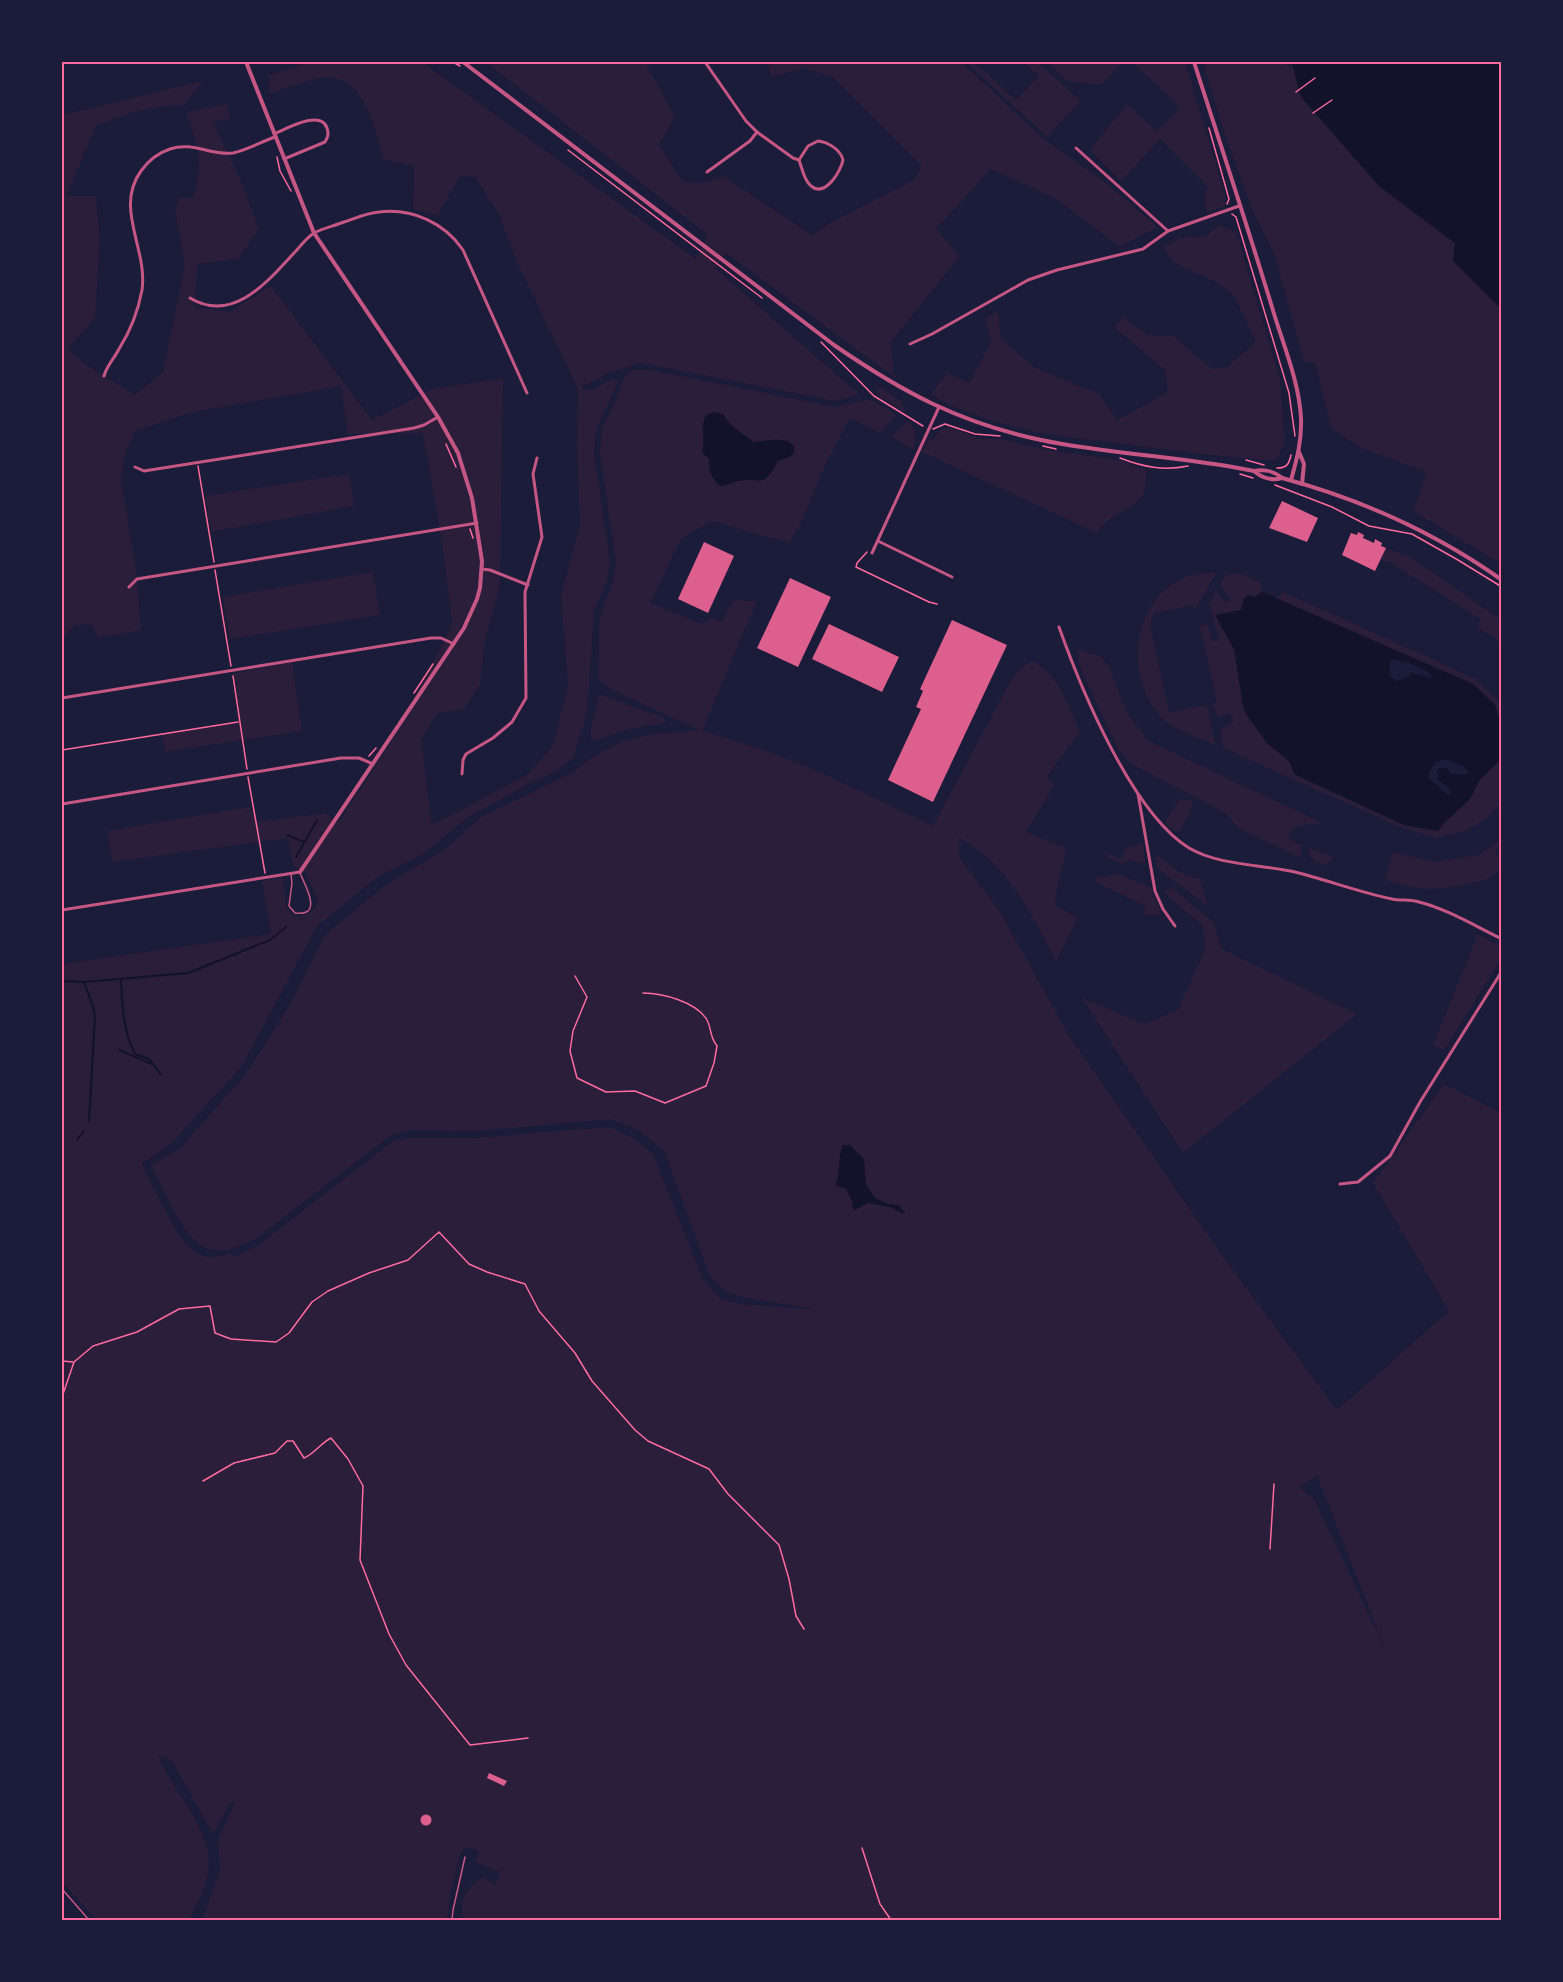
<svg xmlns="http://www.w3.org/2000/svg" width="1563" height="1982" font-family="Karla,sans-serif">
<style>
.green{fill:#2a1e3b;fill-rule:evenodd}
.water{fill:#12122b;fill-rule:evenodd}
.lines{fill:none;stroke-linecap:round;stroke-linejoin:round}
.stream{stroke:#12122b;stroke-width:2}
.building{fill:#dd5f8e}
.path{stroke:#ff6b9d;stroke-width:1.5}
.service{stroke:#c65784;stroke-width:1.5}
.minor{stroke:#c65784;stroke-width:3}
.tertiary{stroke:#c65784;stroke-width:4}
.neatline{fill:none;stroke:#ff6b9d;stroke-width:2}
</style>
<rect width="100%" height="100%" fill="#1b1b3a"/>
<!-- green -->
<g class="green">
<path d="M309,62H422L696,259L708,235L486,62H645L675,117L659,145L683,182L704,183L723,176L812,235L833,221L914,180L922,166L834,78L805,68L772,77L766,62H961L1045,140L1101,179L1158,227L1120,247L1056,199L991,169L936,229L960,256L891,342L894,377L726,253L715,268L860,395L835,401L641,363L606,374L580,388L592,390L613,378L618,382L597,427L594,454L610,561L607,581L594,610L587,713L573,758L558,770L528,784L467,818L423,854L379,876L317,926L242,1066L171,1144L142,1164C147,1177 154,1189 161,1202C174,1227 194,1272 229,1253L236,1256L256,1247L393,1141L409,1138H476L609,1127L634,1138L653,1154L703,1279L720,1298L740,1304L820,1310L741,1297L725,1291L710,1276L664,1151L638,1130L611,1119L476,1131L408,1130L390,1136L254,1240C239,1247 221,1255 204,1247C181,1235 163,1188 151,1165L179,1149L246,1074L289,1006L325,935L384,886L445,849L481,817L574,772L589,759L622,741L654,734L700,730L612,690L598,680L599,624L603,607L613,583L616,562L600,453L602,428L617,398L622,382L628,373L634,370H650L835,407L864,400L874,401L897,415L880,433L850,418L825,465L801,523L789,543L711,521L681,539L650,603L702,624L711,617L722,622L733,600L757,601L702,731C783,751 858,790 933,826L1011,680L1023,666L1032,661C1059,673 1068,706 1080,731L1046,778L1055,784L1026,832L1066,848L1054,905L1078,918L1056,961C1031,914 1008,864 959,838V857L999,910L1070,1037L1224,1258L1337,1410L1449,1311L1373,1183L1444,1084L1501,1113V1920H463C459,1898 465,1889 483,1877L496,1885L501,1870L495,1871L477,1863L476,1858L479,1852L472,1848H465L460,1853L450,1896L447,1920H202L220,1870L218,1839L235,1804L231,1802L213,1834L172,1761L158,1755C172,1792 216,1831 208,1873C205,1889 196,1906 189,1920H97L62,1882V964L271,934L262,881L283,877L286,905L291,914L299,917L313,910L318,902L306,873L293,866L288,838L112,862L107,831L250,807L258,822L325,813L338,823L389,745L448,633L452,622L441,535L423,433L348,434L341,386L189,413L135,431L125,455L121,479L137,576L141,630L99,638L90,624L74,626L62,640V115L203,81L184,105C152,105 125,114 96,126L66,196H96L100,239L95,318L68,348L85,364L135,395L163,372L185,265L175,210L180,198H193C204,162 198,146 186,112L227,104L230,118L213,123L241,181L259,229L238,259L197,264L195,307L229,312L271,286L372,420L432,389L503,378L500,585L485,641L480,684L464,709L437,713L421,740L432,825L527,775L553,746L568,686L561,596L580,524L577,448L578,389L516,260L499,214L475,177L460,176L437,216L413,209L414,166L384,160C375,131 366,79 328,77C318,76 281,90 269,94V75ZM723,414C730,428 742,432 753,442L783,440L790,442L789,457L778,460L771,473L759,482L750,479L733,482L709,471V459L702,452L705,443L702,423ZM1318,1476L1321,1486L1387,1653L1314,1499L1299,1487Z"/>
<path d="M970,62H976L975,63L1016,100L1039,76L1023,62H1038L1081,101L1047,137L968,64Z"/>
<path d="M1048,62H1123L1101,85L1066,81Z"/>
<path d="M1132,62H1185L1226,199L1224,206L1207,213L1204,198L1208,186L1160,139L1121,181L1090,150L1127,104L1157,131L1180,107Z"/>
<path d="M1203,62H1282L1293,69L1301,97L1379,186L1455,243L1453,261L1501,309V564L1413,511L1427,472L1361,448L1331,428L1315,362H1304L1274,253L1252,209L1224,132Z"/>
<path d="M1218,225L1236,232L1280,379L1285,442L1276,461C1226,457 1176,451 1125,444C1073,438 1027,434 976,415C960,409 945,404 931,394L947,373L969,383L991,342L985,318L998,312L1001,338L1034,367L1099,394L1117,420L1168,392L1165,370L1114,327L1123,317L1148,335L1173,336L1212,369L1226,368L1256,342L1233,294L1214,281L1174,263L1163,247L1180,238L1207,236Z"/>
<path d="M879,386L901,401L906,413L880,397L877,391Z"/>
<path d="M907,421C917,428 915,439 914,450L891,437Z"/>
<path d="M947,427L983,439H1001L1047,450L1121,460L1135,467L1146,469C1151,516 1115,502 1097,533L922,452L929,438L933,440L940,430Z"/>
<path d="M349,474L354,506L211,532L205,496Z"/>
<path d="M1386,548L1412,558L1501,620V642L1477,627L1482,620L1391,563L1381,560Z"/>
<path d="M373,572L380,615L230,639L223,597Z"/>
<path d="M1211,572L1216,573L1195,610L1193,605L1154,613L1150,625L1169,712L1207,705L1215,745C1201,739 1175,730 1165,721C1124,681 1129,604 1183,578C1191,575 1202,574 1211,572Z"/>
<path d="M1227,573L1243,574L1260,582L1262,592L1241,610L1216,615L1234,649L1244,711L1267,743L1290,762L1294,774L1404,825L1438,831L1445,822L1470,799L1479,781L1501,759V802L1488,818L1464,832L1435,838L1398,826L1223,748L1220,731L1234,720L1230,713L1218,717L1212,704L1217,702L1200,626L1207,624L1213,641H1220L1209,605L1216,590L1225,602L1230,600L1220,584Z"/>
<path d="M1284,592L1476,679L1501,703V725L1495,705L1473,684L1276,598Z"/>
<path d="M1078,649L1102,657L1109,667L1128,715L1149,741L1322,823L1293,827L1288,839L1302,845L1300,858L1237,827L1227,814L1131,764L1118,749L1079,665Z"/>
<path d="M292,661L302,731L165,752L162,734L239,722L232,674Z"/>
<path d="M599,694L662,717L667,722C661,726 655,724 648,725C630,728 613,734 596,741L591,739C589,727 597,707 599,694Z"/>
<path d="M1180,799L1192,801L1193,804L1189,815L1178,833L1166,826V820Z"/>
<path d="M1501,840V847L1494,849C1498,856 1502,862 1498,870C1492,884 1441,889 1427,889C1413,888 1398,884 1385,880L1392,852L1435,862L1478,855Z"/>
<path d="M1143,843L1145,864L1130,860L1121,864L1105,856L1110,854L1121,859L1126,848Z"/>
<path d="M1310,848L1333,857L1334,859L1325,865L1315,862L1308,855Z"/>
<path d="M1158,856L1181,873L1200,879L1208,906L1158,869L1155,857Z"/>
<path d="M1118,874L1150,887L1161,912L1159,915H1143L1146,906L1095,882L1097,877Z"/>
<path d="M1172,888L1213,922L1222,949L1357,1014L1183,1153L1082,998L1145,1024L1178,1010L1205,949L1203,926L1163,892Z"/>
<path d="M1478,934L1501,947V959L1444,1050L1433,1045Z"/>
</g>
<!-- water -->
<g class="water">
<path d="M1292,62H1501V309L1453,261L1455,243L1379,186L1301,97Z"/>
<path d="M714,412L723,414C730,428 742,432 753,442C766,441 784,436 794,446V453L789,457L778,461C763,489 764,477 739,481C731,482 727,486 720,486C711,477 709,471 709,459L702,452C706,439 700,427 706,415Z"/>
<path d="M1262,592L1473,684L1495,705L1501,725V759L1479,781L1470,799L1445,822L1438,831L1404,825L1294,774L1290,762L1267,743L1244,711L1234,649L1215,615L1241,610L1244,598L1249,595L1255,597ZM1390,660C1402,660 1427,667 1433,678L1411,673L1410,676L1397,681L1389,676ZM1445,759L1463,766L1470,773L1468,774H1451L1447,768H1439L1437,771L1438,776L1436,779L1449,787L1451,794L1449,796L1428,778C1429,768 1435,761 1445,759Z"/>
<path d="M843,1145H850L864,1159L866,1184L875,1198L888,1204L899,1205L905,1213L904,1214L890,1207L867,1203L855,1210L853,1209L852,1201L846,1189L835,1185C841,1175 837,1158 843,1145Z"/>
</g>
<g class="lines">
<!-- stream -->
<g class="stream">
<path d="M287,835L304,842"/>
<path d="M296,857L317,820"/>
<path d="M121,979C122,1004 123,1031 135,1054L149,1059L161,1075"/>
<path d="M62,981L84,982L188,973L270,940L286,927"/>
<path d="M84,982L93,1006L95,1018L89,1121"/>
<path d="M119,1050L152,1064"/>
<path d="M77,1140L84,1131"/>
</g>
</g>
<!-- building -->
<g class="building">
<path d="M1282,501L1318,518L1307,542L1269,528Z"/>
<path d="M1358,532L1364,535L1363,538L1374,543L1375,539L1382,543L1381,546L1386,548L1375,571L1342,555L1351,533L1357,535Z"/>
<path d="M704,542L734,556L708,613L678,599Z"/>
<path d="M790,578L831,597L798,667L757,648Z"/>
<path d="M952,620L1007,645L933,802L888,780L921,709L916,707L923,691L920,689Z"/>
<path d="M829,624L899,657L882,692L812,659Z"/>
<path d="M489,1773L507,1781L504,1786L487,1778Z"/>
<circle cx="426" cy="1820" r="5.5"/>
</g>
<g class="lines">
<!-- path -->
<g class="path">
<path d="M453,62L460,66"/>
<path d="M1296,92L1315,78"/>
<path d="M1313,113L1332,100"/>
<path d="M1209,128L1229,199L1227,204"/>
<path d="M568,150L762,298"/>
<path d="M277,157L280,171L291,191"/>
<path d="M1232,214L1236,217L1289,393L1295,436"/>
<path d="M821,342L874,396L923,426"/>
<path d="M933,429L945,424L975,434L1000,436"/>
<path d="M446,444L456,467"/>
<path d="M1043,446L1056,449"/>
<path d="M1120,458C1143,467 1164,471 1188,466"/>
<path d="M1246,460L1264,465"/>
<path d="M198,466L214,562"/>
<path d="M1277,468C1287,468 1289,464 1291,455"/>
<path d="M1240,474L1253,478"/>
<path d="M1275,485L1332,507L1369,526L1412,534L1458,560L1502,587"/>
<path d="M470,529L473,538"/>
<path d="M867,552L857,563L856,567L929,602L937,604"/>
<path d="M215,570L231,666"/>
<path d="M233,676L247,769"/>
<path d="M414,693L433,664"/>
<path d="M62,750L238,722"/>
<path d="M369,756L376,748"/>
<path d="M248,777L265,873"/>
<path d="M575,976L587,997L573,1031L570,1051L577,1078L606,1092L635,1091L665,1103L706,1086L714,1063L717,1046C709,1036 712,1029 707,1020C697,1002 662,993 643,993"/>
<path d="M62,1361L73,1362"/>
<path d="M62,1397L74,1362L93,1346L137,1332L179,1309L210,1306L215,1333L231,1339L276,1342L289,1333L312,1302L328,1291L369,1273L408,1260L439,1232L469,1264L487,1272L525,1284L539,1311L575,1353L592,1381L635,1430L648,1441L709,1469L728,1494L779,1545L789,1579L796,1616L804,1629"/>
<path d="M203,1481L234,1463L275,1453L287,1441H293L304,1458C315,1453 321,1443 331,1438L348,1459L363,1486L360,1560L389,1634L406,1665L470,1745L528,1738"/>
<path d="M1270,1549L1274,1484"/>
<path d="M862,1848L880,1904L891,1920"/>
</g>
<!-- service -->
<g class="service">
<path d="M291,874L292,883L289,906L295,913C324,917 305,885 300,873"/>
<path d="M62,1889L89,1920"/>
<path d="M452,1920L453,1910L465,1857"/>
</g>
<!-- minor -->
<g class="minor">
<path d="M705,62L746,121L757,132L793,158L799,160"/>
<path d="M274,134C286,129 321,109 327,128C329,134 328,137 325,142L284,159"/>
<path d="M818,141C828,142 841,150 843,160C841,171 825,198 811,186C804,181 802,168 799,160L808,146Z"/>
<path d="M1076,148L1168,231L1239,206"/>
<path d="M707,172L750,141L757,132"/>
<path d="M190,298C233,324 268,281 294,253C300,247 306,238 314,233C323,228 334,226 344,222C356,218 367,213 379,212C412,208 445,223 463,250L527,393"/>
<path d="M910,344L932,334L1028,280L1057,270L1143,249L1168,231"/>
<path d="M104,376C107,365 114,359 119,349C131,330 138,312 142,290C148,249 114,208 141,171C148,161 158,153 170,149C193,141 211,156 233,153C247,150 261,142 275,137"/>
<path d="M135,467L144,471L414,428L424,425L438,417"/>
<path d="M878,541L952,577"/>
<path d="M872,553L939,407"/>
<path d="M482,569L490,570L528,585"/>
<path d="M129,587L137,579L477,523"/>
<path d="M1059,627C1081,689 1132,813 1189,848C1220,866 1261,864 1295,872C1327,880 1359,892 1392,899C1400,901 1410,899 1419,902C1447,909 1475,926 1502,939"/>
<path d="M62,698L431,638H441L454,644"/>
<path d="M462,774L463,760L466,754L493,738L512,722L526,698L525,592L542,537L533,474L537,458"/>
<path d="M1138,794L1155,891L1163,909L1175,926"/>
<path d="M62,804L341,758H359L373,764"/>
<path d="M62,910L300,872"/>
<path d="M1340,1184L1358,1182L1390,1156L1420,1102L1502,971"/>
</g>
<!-- tertiary -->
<g class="tertiary">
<path d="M246,62L314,233L438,417L458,453L472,498L482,561L480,588L477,599L464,628L300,872"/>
<path d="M463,62L834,345C902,392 960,423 1041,440C1112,455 1184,456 1254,471C1266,469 1274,471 1282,478C1360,499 1437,534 1502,580"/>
<path d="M1194,62C1220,143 1247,225 1272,307C1282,342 1299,380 1301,418C1302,440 1297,459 1291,480"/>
<path d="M1299,452L1304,464L1302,484"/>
<path d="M1255,472C1264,479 1272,481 1282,478"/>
</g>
</g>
<!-- border -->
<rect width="1563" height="1982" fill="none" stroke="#1b1b3a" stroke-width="126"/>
<rect x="63" y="63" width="1437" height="1856" class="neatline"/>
</svg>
